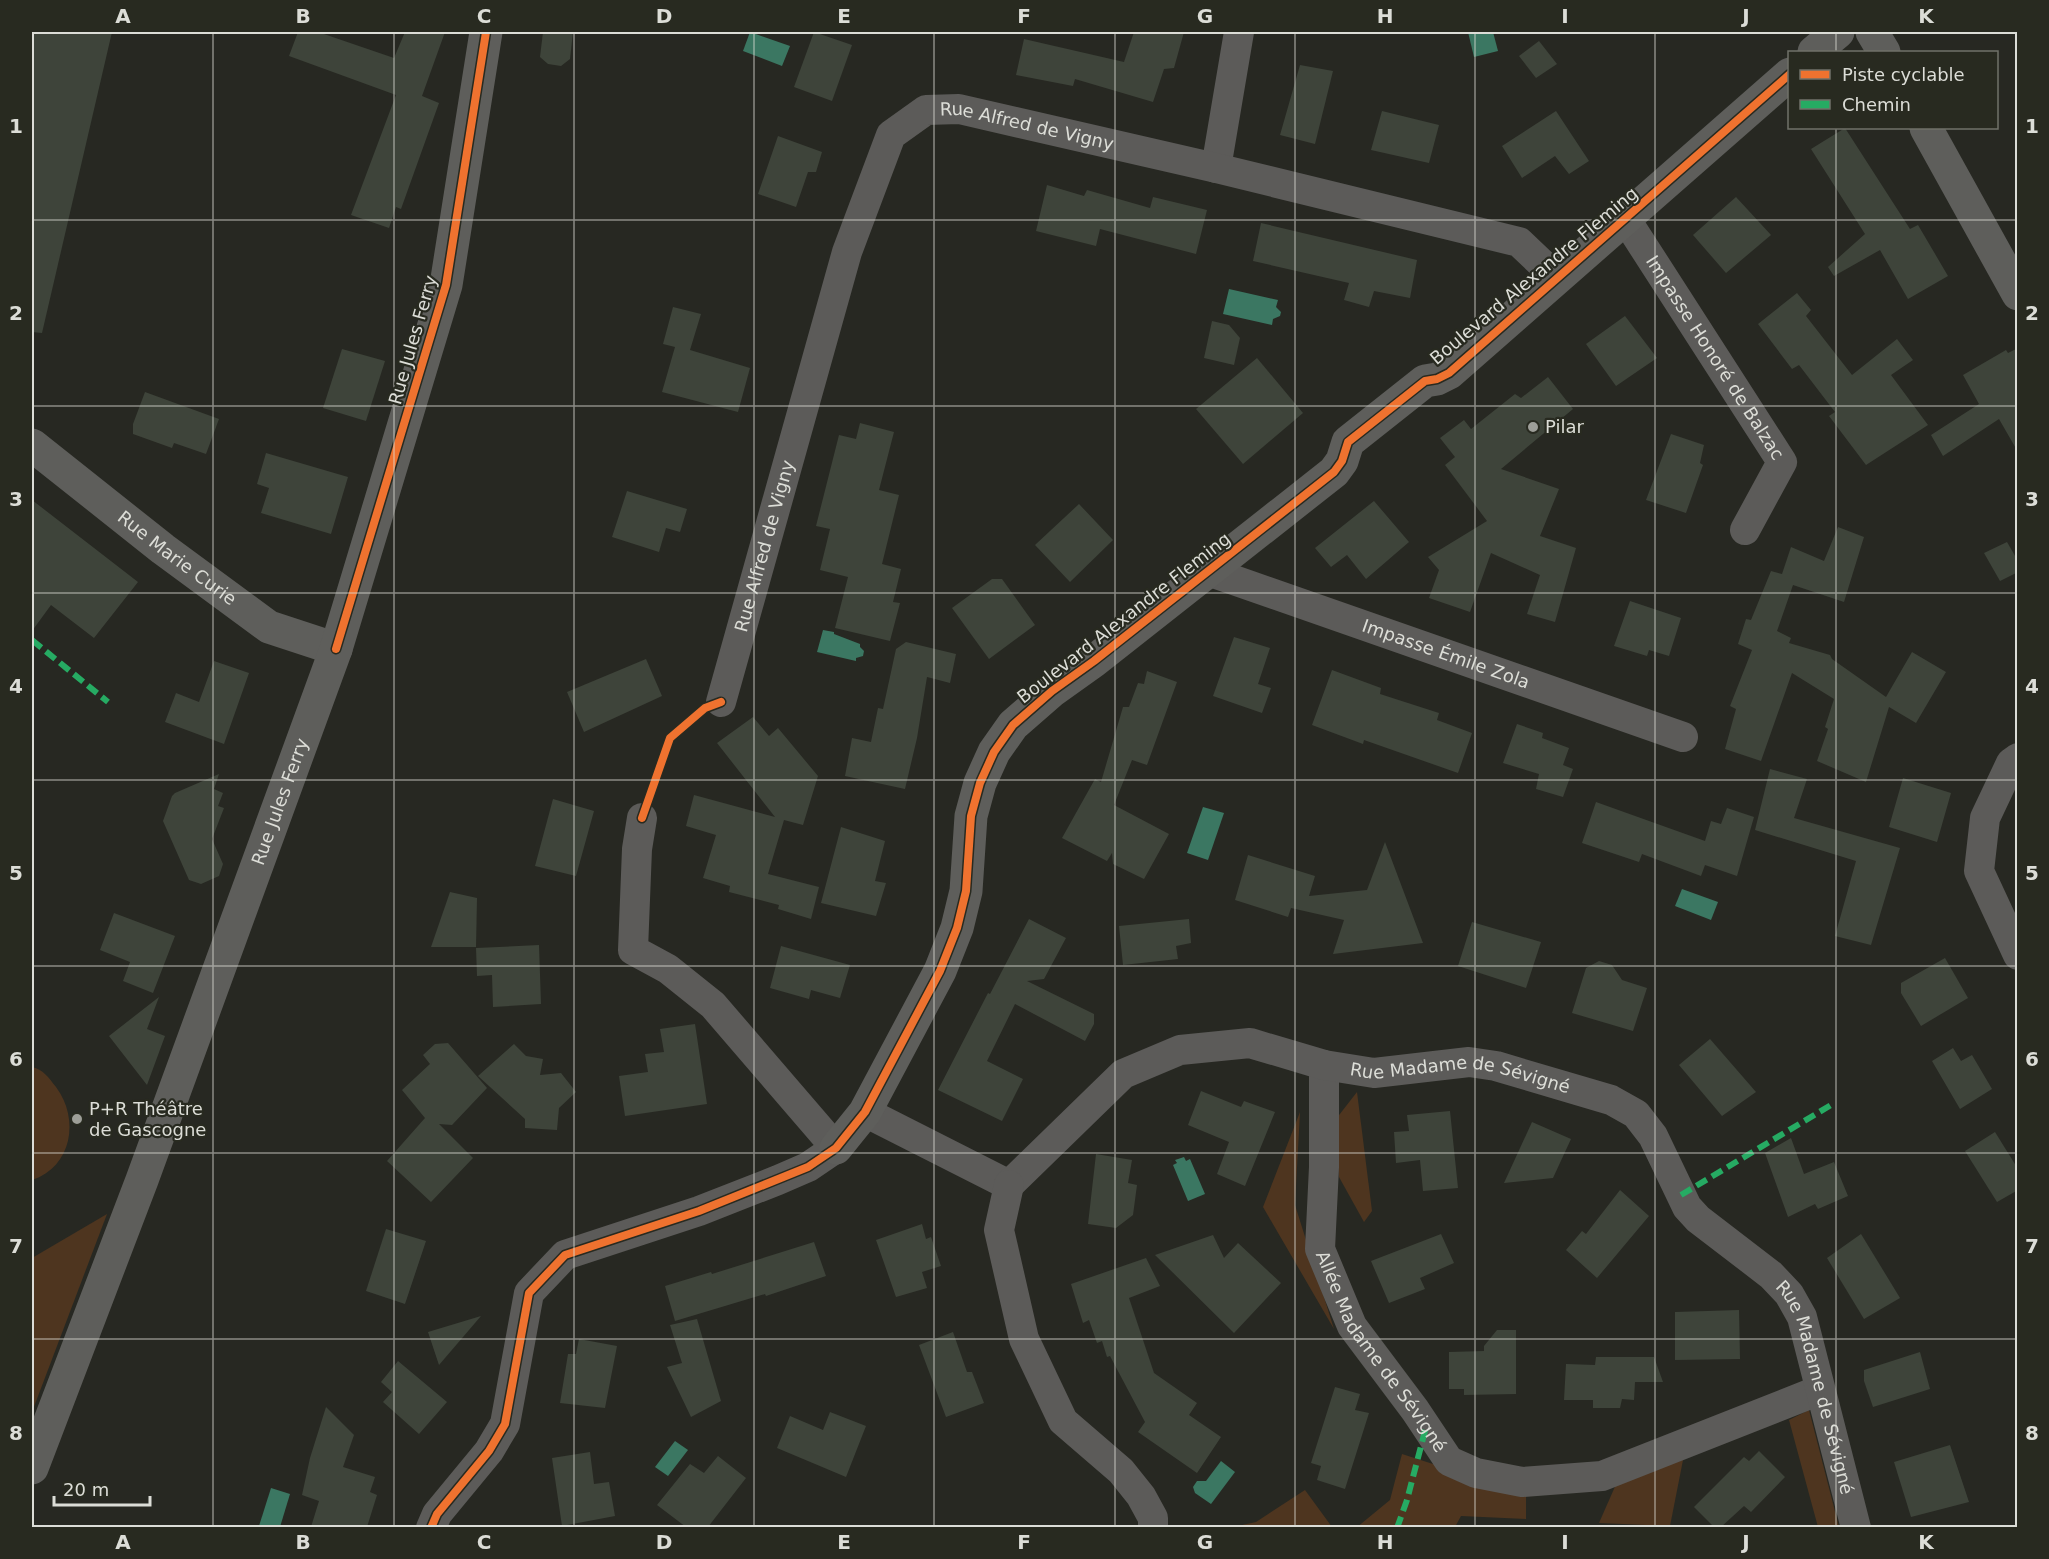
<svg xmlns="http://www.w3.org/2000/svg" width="2049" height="1559" font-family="'DejaVu Sans',sans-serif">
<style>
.green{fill:#4e351f}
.water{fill:#3b7762}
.building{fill:#3e443a}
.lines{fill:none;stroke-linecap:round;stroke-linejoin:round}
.street{stroke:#5c5b59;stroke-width:30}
.secondary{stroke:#5e5e5b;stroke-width:33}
.quiet{stroke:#26ab63;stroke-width:6;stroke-dasharray:12 6;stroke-linecap:butt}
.cycleway-casing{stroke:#282a20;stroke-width:11}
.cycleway{stroke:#ef722f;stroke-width:8}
.grid{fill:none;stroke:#dcddd7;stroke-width:1.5;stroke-opacity:0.55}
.poi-dot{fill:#9d9e98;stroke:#282a20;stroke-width:2}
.labels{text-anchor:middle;stroke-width:4.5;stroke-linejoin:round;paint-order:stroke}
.street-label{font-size:18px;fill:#dcddd7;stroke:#282a20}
.poi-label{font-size:18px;fill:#dcddd7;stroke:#282a20;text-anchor:start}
.neatline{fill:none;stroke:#dcddd7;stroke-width:2}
.grid-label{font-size:20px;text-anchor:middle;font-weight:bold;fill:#dcddd7}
</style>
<rect width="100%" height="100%" fill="#272822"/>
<!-- green -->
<g class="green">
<path d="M32,1067C44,1070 48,1077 56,1087C80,1119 72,1167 32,1180Z"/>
<path d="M1357,1092L1372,1211L1364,1222L1339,1177L1336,1119Z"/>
<path d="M1300,1112L1295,1205L1334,1329L1263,1207Z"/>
<path d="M107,1214L32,1412V1258Z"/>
<path d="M1809,1410L1839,1527H1818L1789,1420Z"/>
<path d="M1402,1454L1526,1494V1519L1461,1516L1455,1527L1356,1528L1390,1500Z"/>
<path d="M1683,1460L1670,1526L1599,1523L1617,1482Z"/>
<path d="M1305,1490L1332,1527H1233L1256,1522Z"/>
</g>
<!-- water -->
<g class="water">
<path d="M750,32L790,46L782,66L743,51Z"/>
<path d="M1468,32H1493L1498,51L1474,57Z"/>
<path d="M1229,289L1278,300L1276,307L1281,312L1280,316L1273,319L1272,325L1223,314Z"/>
<path d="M823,630L834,632V634L860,644V647L864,651L863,656L856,658V661L817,652Z"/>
<path d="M1203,807L1224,813L1208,860L1187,853Z"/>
<path d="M1682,889L1718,902L1711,920L1675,906Z"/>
<path d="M1184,1157L1186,1161L1190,1159L1205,1194L1188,1201L1173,1165L1177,1163L1175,1160Z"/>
<path d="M675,1441L688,1450L668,1476L655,1467Z"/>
<path d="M1221,1461L1235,1472L1211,1504L1195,1493L1193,1487L1197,1481H1206Z"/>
<path d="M271,1488L290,1494L280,1527L259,1526Z"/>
</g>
<!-- building -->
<g class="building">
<path d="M32,32H112L42,333L32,332Z"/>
<path d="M298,32H318L394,58L405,32H445L422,96L439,103L401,209L396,207L389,228L351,215L396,95L289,56Z"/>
<path d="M543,32H573L570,59L561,66L548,64L540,57Z"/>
<path d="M814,32L852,45L832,101L794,87Z"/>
<path d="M1134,32H1184L1174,68L1164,69L1153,102L1075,79L1073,86L1016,75L1024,39L1124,62Z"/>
<path d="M1539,41L1557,64L1536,78L1519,56Z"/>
<path d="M1300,65L1333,71L1315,144L1280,135Z"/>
<path d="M1382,111L1439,125L1429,163L1371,150Z"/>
<path d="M1556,111L1589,161L1569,174L1555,156L1522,178L1502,146Z"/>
<path d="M1845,128L1910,229L1918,225L1948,276L1908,299L1880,250L1834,276L1828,267L1865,234L1811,149Z"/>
<path d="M778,136L822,152L816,172H808L796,207L758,194Z"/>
<path d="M1047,185L1084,196L1087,190L1150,208L1153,197L1207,210L1196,254L1100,229L1096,246L1036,231Z"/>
<path d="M1736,197L1771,235L1726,273L1693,235Z"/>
<path d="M1261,223L1417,260L1410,298L1374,291L1369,307L1344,300L1349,283L1253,261Z"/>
<path d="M1797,293L1811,310L1806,316L1852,375L1897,339L1913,360L1891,375L1928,425L1866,465L1829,416L1835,412L1799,365L1792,369L1758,324Z"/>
<path d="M673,307L701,314L690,350L750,368L738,412L662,392L675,347L663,344Z"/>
<path d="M1625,316L1657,358L1616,386L1586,344Z"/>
<path d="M1212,321L1229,325L1240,338L1234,365L1204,358Z"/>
<path d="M2018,348V452L1999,419L1943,456L1931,435L1979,404L1963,375L2006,350L2008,353Z"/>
<path d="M342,349L385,361L366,421L323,408Z"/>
<path d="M1257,358L1303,413L1243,464L1196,409Z"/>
<path d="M1548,377L1573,409L1501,469L1559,489L1540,536L1576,548L1555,622L1527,614L1540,575L1491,553L1470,612L1429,598L1439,570L1428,557L1487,521L1445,465L1455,457L1440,438L1464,420L1471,429L1515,394L1521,398Z"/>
<path d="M145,392L219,419L206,454L174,443L172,448L133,434V424Z"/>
<path d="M860,423L894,432L879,490L899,495L882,564L901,569L893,602L900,603L890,641L835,628L848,577L820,570L830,529L816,526L839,435L856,439Z"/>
<path d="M1671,434L1704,445L1700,463L1703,465L1686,513L1646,500Z"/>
<path d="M266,453L348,477L331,534L261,513L269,488L257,484Z"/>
<path d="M627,491L687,509L680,532L666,528L659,552L612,537Z"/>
<path d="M32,500L138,582L94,638L51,605L32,631Z"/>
<path d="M1374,501L1409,542L1366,579L1347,555L1331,567L1315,548Z"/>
<path d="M1079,504L1113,540L1070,582L1035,545Z"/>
<path d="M1838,527L1864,537L1844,602L1793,585L1777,631L1791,638L1789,643L1830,655L1832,659L1886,697L1912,652L1946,672L1916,723L1889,707L1866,782L1817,761L1828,729L1825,727L1834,699L1792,673L1761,761L1725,749L1736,709L1730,706L1752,650L1738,644L1746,619L1751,620L1771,571L1782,574L1791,547L1824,561Z"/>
<path d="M2007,542L2018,561V572L2000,581L1984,553Z"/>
<path d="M992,579H1002L1035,625L989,659L952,608Z"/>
<path d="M1630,601L1681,618L1669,656L1649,650L1647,656L1614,646Z"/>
<path d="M1234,637L1270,648L1258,684L1271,688L1262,713L1213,696Z"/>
<path d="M906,642L956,654L950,683L927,677L917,738L905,789L845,776L852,738L871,742L878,708L883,709L896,649Z"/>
<path d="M646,659L662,696L584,732L567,692Z"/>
<path d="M214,661L249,673L224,744L165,722L176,693L199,702Z"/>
<path d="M1332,670L1381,688L1380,694L1439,713L1437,720L1472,733L1458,773L1364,740L1363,744L1312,725Z"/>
<path d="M1147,671L1177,682L1147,765L1132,760L1114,805L1169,834L1144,879L1113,864L1112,853L1107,861L1062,838L1095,779L1101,782L1123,707H1129L1138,683L1144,684Z"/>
<path d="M753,717L769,736L778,728L818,776L803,825L784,820L768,874L819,887L811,919L778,909L779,905L729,892L730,886L703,878L716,835L686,826L694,795L775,817L717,743Z"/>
<path d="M1517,724L1543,733L1542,738L1569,748L1563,765L1573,769L1563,797L1536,789L1539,774L1503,763Z"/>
<path d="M1770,769L1807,779L1794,818L1900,848L1871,945L1835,936L1856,861L1755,830Z"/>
<path d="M219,774L214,789L223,793L218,806L224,808L212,839L223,864L219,876L201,884L189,880L163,821L172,796L175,793Z"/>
<path d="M1903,778L1951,793L1937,842L1889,827Z"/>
<path d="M553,799L594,811L576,876L535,866Z"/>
<path d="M1596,802L1705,841L1711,821L1721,824L1727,808L1754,817L1737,876L1705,865L1701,876L1642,854L1639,862L1582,843Z"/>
<path d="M841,827L885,841L875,881L886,883L876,916L821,903Z"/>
<path d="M1385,842L1423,943L1333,954L1344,920L1291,908L1288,917L1235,900L1248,855L1315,876L1309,896L1367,890Z"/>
<path d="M450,892L477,898L476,947H431Z"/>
<path d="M114,913L175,936L153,993L123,981L130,962L100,950Z"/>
<path d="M1029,919L1066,938L1044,979L1027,981L1094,1014V1024L1085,1041L1015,1004L987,1061L1023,1079L1002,1121L938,1090L988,993L990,994Z"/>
<path d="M1189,919L1191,943L1176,946L1178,959L1123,965L1119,926Z"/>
<path d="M1472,922L1541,942L1526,988L1458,966Z"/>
<path d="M539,945L541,1004L493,1007L492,975L477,976L476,948Z"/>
<path d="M781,946L850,965L840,998L811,990L809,999L770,988Z"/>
<path d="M1945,958L1968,998L1921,1026L1901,993V983Z"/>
<path d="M1599,961L1612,965L1622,980L1647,988L1633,1031L1572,1013L1586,968Z"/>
<path d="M159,997L147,1029L165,1036L147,1085L109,1036Z"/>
<path d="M695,1024L707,1104L625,1116L619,1076L648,1072L645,1054L664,1052L660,1029Z"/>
<path d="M1710,1039L1756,1092L1722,1116L1679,1065Z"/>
<path d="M448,1043L487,1088L452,1125L439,1124L473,1158L431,1202L387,1161L425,1118L402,1090L430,1064L423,1055L435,1044Z"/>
<path d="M514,1044L526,1056L543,1059L540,1075L561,1073L576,1092L559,1108L557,1130L525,1128V1119L478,1076Z"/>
<path d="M1953,1048L1961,1061L1972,1055L1992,1089L1960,1109L1932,1061Z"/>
<path d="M1201,1091L1241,1107L1244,1101L1275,1112L1245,1186L1217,1174L1229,1142L1188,1125Z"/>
<path d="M1450,1111L1458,1188L1423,1191L1420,1160L1396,1163L1394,1132L1409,1131L1407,1115Z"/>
<path d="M1532,1122L1571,1139L1553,1178L1504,1183Z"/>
<path d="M1995,1132L2018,1169V1190L1997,1202L1965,1151Z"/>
<path d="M1791,1138L1804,1174L1834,1162L1848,1196L1818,1209L1815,1204L1788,1217L1765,1153Z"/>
<path d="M1096,1154L1132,1160L1128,1183L1137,1185L1133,1215L1116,1228L1088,1224Z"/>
<path d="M1620,1190L1649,1216L1597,1278L1566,1250L1582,1231L1586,1234Z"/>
<path d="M922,1224L926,1239L931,1237L941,1266L922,1272L927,1288L896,1297L876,1240Z"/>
<path d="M386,1229L426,1241L405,1304L366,1291Z"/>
<path d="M1441,1234L1454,1263L1420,1278L1425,1289L1389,1303L1371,1261Z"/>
<path d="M1861,1234L1900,1298L1864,1319L1827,1258Z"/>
<path d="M1213,1235L1224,1258L1238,1243L1281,1283L1234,1333L1155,1255Z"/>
<path d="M814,1242L826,1276L766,1296L765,1294L675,1321L665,1286L711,1272L712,1274Z"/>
<path d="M1146,1258L1160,1286L1129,1298L1154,1373L1197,1403L1189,1415L1221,1437L1197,1473L1138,1432L1145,1422L1110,1356L1107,1357L1102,1341L1097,1343L1089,1320L1083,1323L1071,1284Z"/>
<path d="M1739,1310L1740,1359L1675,1360V1312Z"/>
<path d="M481,1316L439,1365L428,1332Z"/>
<path d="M697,1319L721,1401L691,1417L667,1367L682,1363L670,1325Z"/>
<path d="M1497,1330H1516V1394L1464,1395V1389H1449V1352L1484,1351V1346Z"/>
<path d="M953,1332L967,1372H972L984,1403L946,1417L919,1345Z"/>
<path d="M579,1339L617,1346L605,1408L560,1403L568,1354H576Z"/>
<path d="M1920,1352L1930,1389L1873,1407L1864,1381V1370Z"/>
<path d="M1596,1357H1654L1663,1382H1635L1634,1400L1622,1399L1620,1408H1593V1400H1564L1566,1364L1595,1365Z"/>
<path d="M398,1361L447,1402L419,1434L383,1402L392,1392L381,1382Z"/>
<path d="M1335,1387L1360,1394L1355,1410L1369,1413L1345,1489L1317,1480L1321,1466L1311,1463Z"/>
<path d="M326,1407L354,1435L343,1467L375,1477L370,1492L377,1495L367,1527H311L319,1501L302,1495L310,1458Z"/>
<path d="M830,1412L866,1426L846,1477L777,1448L790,1416L823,1430Z"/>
<path d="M1950,1445L1969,1502L1911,1517L1894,1462Z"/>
<path d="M1759,1451L1785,1477L1751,1512L1744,1506L1721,1527H1714L1694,1507L1744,1457L1749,1461Z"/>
<path d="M590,1452L594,1484L609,1482L615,1516L562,1526L552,1458Z"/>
<path d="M718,1456L746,1478L708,1527H686L657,1505L690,1464L704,1473Z"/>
</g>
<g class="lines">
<!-- street -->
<g class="street">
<path d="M1216,168L1239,32"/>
<path id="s1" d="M1625,218L1782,462L1745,530"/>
<path id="s2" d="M1208,571L1683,737"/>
<path id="s3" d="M721,702L847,252L891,135L926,110L959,109L1216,168L1519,242L1557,278"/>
<path d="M2018,758L2011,763L1985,818L1979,871L2018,955"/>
<path id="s4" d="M1324,1065V1167L1320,1249L1352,1326L1415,1410L1449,1461L1476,1473L1522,1482L1602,1476L1820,1390"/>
<path d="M865,1112L1009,1185"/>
<path id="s5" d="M1009,1185L1123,1074L1180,1050L1250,1043L1324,1065L1374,1073L1469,1062L1496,1066L1611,1100L1636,1114L1653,1136L1687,1207L1698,1219L1771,1275L1789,1294L1802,1317L1856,1528"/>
<path d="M1009,1185L999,1230L1024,1339L1063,1421L1121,1471L1141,1496L1153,1518V1528"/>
<path d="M431,1528L437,1514L489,1451L505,1424L529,1293L565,1255L699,1211L778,1180L808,1167L836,1148L713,1005L668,969L633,950L637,849L642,818"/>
</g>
<!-- secondary -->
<g class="secondary">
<path d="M1872,32L1884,52"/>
<path d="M1814,52L1838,32"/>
<path d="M1926,128L2018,294"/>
<path id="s6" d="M32,445L163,549L269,627L336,649"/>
<path d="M836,1148L865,1112L940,971L957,928L966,891L971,816L980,783L994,752L1013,725L1052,691L1094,661L1334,472L1342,461L1348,442L1425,381L1437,379L1449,373L1790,74"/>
<path id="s7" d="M32,1468L142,1180L336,649L446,285L486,32"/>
</g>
<!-- quiet -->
<g class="quiet">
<path d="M32,640L108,702"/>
<path d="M1681,1195L1831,1105"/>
<path d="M1397,1528L1407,1500L1426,1427"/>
</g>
<!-- cycleway casing -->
<g class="cycleway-casing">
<g id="cycleway">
<path d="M336,649L446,285L486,32"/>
<path d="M642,818L670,738L705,708L721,702"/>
<path d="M431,1528L437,1514L489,1451L505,1424L529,1293L565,1255L699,1211L808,1167L836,1148L865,1112L940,971L957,928L966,891L971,816L980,783L994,752L1013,725L1052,691L1094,661L1334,472L1342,461L1348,442L1425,381L1437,379L1449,373L1790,74"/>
</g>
</g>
<!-- cycleway -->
<use href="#cycleway" class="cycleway"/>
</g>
<!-- grid -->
<path class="grid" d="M213,32V1528M394,32V1528M574,32V1528M754,32V1528M934,32V1528M1115,32V1528M1295,32V1528M1475,32V1528M1655,32V1528M1836,32V52M1836,128V1528M32,220H2018M32,406H2018M32,593H2018M32,780H2018M32,966H2018M32,1153H2018M32,1339H2018"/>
<!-- markers -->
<g class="poi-dot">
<circle cx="1533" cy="427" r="6"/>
<circle cx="77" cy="1119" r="6"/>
</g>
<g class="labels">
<!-- street labels -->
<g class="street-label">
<text dy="6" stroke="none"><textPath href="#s3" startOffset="738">Rue Alfred de Vigny</textPath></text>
<text transform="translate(1534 276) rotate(-40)" y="6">Boulevard Alexandre Fleming</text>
<text transform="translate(413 340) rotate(-74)" y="6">Rue Jules Ferry</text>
<text dy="6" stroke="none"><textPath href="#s1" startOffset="166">Impasse Honoré de Balzac</textPath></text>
<text dy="6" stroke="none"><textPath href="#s3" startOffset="162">Rue Alfred de Vigny</textPath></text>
<text dy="6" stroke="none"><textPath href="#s6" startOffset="184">Rue Marie Curie</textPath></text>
<text transform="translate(1124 618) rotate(-38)" y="6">Boulevard Alexandre Fleming</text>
<text dy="6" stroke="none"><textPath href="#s2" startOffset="252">Impasse Émile Zola</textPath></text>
<text dy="6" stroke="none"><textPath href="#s7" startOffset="711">Rue Jules Ferry</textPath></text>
<text dy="6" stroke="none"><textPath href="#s5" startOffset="507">Rue Madame de Sévigné</textPath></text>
<text dy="6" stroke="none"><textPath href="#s4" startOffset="304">Allée Madame de Sévigné</textPath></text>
<text dy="6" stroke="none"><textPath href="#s5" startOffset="1029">Rue Madame de Sévigné</textPath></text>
</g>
<!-- poi labels -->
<g class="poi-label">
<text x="1545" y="433">Pilar</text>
<text x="89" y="1115">P+R Théâtre<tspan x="89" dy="21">de Gascogne</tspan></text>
</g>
</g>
<!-- border -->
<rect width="2049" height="1559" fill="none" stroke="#282a20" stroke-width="66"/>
<!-- legend -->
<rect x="1788" y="51" width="210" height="78" fill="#282a20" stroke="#707269" stroke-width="1.5"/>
<rect x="1800" y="70" width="30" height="9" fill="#ef722f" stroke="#707269" stroke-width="1.5"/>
<text x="1842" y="81" font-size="18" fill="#dcddd7">Piste cyclable</text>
<rect x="1800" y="100" width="30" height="9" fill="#26ab63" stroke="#707269" stroke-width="1.5"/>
<text x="1842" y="111" font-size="18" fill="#dcddd7">Chemin</text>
<!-- scale -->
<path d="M54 1496v9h96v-9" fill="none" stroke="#dcddd7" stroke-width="3"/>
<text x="63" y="1496" font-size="18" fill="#dcddd7" stroke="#282a20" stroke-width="4.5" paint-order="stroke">20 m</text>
<rect x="33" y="33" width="1983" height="1493" class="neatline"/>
<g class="grid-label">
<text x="123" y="23">A</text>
<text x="303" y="23">B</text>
<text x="484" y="23">C</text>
<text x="664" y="23">D</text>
<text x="844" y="23">E</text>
<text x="1024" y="23">F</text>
<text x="1205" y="23">G</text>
<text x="1385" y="23">H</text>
<text x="1565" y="23">I</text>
<text x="1746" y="23">J</text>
<text x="1926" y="23">K</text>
<text x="16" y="133">1</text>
<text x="2032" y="133">1</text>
<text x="16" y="320">2</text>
<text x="2032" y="320">2</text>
<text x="16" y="506">3</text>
<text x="2032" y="506">3</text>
<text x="16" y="693">4</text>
<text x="2032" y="693">4</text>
<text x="16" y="880">5</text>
<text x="2032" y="880">5</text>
<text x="16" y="1066">6</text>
<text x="2032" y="1066">6</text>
<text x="16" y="1253">7</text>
<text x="2032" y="1253">7</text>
<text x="16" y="1440">8</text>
<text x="2032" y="1440">8</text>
<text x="123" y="1549">A</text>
<text x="303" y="1549">B</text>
<text x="484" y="1549">C</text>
<text x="664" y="1549">D</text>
<text x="844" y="1549">E</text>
<text x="1024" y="1549">F</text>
<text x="1205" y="1549">G</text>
<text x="1385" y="1549">H</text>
<text x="1565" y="1549">I</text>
<text x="1746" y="1549">J</text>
<text x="1926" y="1549">K</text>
</g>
</svg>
